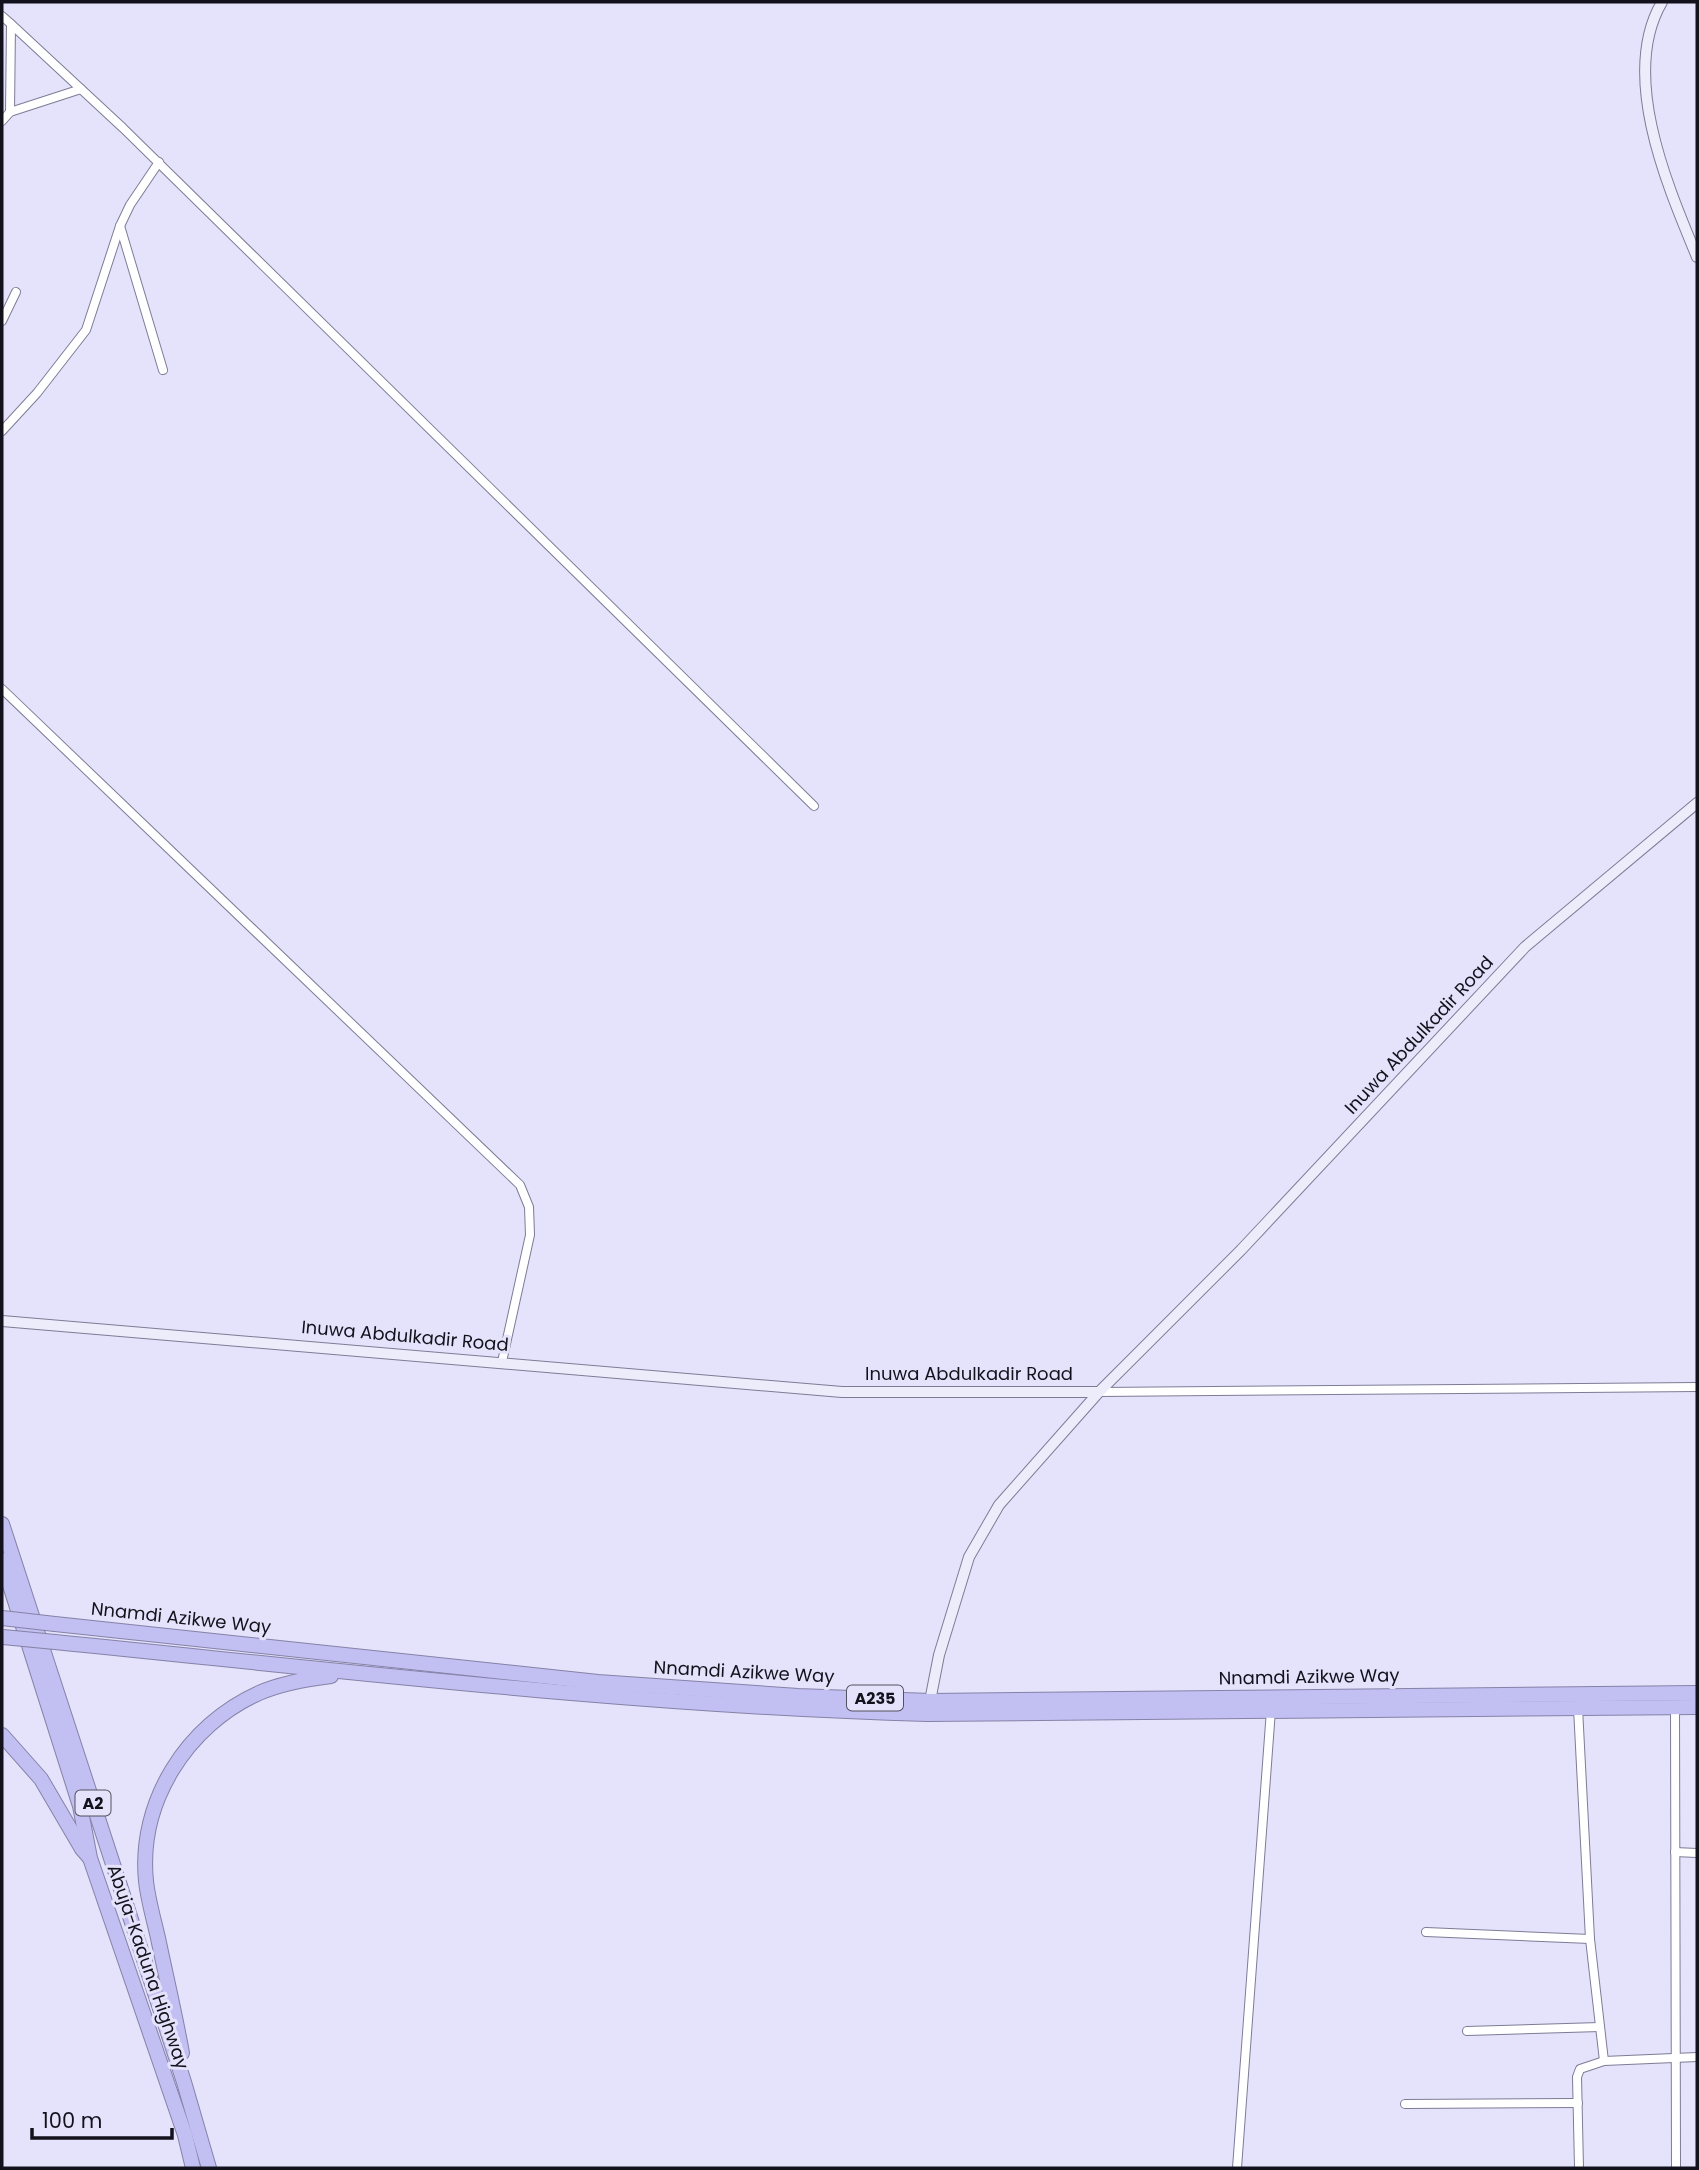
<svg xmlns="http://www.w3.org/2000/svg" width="1699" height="2170" font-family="Poppins,sans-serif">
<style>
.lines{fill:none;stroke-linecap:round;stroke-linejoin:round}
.street-casing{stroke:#7d7c96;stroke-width:10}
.secondary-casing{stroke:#7d7c96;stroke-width:12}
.highway-casing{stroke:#8582a7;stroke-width:16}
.street{stroke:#fff;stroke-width:8}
.secondary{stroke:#edecfb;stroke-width:10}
.highway{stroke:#c2bff2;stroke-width:14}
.highway-bridge-casing{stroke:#8582a7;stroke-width:16;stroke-linecap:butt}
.highway-bridge{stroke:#c2bff2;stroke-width:14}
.labels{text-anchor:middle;stroke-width:6;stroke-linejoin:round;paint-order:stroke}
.shield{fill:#e4e3fb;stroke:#52515f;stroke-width:2}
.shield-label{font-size:16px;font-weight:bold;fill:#13121c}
.street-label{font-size:18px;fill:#13121c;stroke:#e4e3fb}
</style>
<rect width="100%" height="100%" fill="#e4e3fb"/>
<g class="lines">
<!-- street casing -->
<g class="street-casing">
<g id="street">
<path d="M2,16L11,24L10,112"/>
<path d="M11,24L81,89"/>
<path d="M2,121L10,112L81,89L123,128L814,806"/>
<path d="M120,226L163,370"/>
<path d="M2,321L16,292"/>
<path d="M2,431L37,393L86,330L120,226L130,205L159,162"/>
<path d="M2,689L520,1185L529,1207L530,1235L502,1362"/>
<path d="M1099,1392L1697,1387"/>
<path d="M1675,1707L1676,2168"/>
<path d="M1578,1708L1590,1939L1604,2061"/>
<path d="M1675,1852L1697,1853"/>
<path d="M1426,1932L1590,1939"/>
<path d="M1467,2031L1600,2027"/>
<path d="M1405,2104L1578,2103"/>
<path d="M1237,2168L1271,1710"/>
<path d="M1579,2168L1577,2077L1580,2069L1604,2061L1697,2057"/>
</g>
</g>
<!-- secondary casing -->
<g class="secondary-casing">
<g id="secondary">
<path d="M1662,2C1619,75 1668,187 1697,257"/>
<path d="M2,1321L842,1392H1099"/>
<path d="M930,1701L939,1655L969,1557L999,1505L1099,1392L1241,1250L1525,947L1697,803"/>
</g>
</g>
<!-- highway casing -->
<g class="highway-casing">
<g id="highway">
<path d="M2,1524L184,2082L209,2168"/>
<path d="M2,1560L80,1806L90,1858L185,2135L193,2168"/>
<path d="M55,1624L598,1682L798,1696L930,1701L1697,1693"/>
<path d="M55,1642C346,1671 636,1706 927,1714L1697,1707"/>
<path d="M2,1735L41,1779L82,1849L89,1857"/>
<path d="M182,2053C175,2014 166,1976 158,1938C154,1920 148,1900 146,1881C138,1802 187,1725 259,1693C282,1683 306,1679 331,1676"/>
</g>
</g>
<!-- street -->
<use href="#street" class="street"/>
<!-- secondary -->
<use href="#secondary" class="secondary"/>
<!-- highway -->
<use href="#highway" class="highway"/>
<!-- highway-bridge casing -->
<g class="highway-bridge-casing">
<g id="highway-bridge">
<path d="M2,1618L55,1624"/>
<path d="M3,1637L55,1642"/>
</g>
</g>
<!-- highway-bridge -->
<use href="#highway-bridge" class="highway-bridge"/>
</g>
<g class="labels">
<!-- shield labels -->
<g class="shield">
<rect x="847" y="1685.5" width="56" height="25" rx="5"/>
<rect x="75.5" y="1790.5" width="35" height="25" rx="5"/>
</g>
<g class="shield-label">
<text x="875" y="1704">A235</text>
<text x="93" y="1809">A2</text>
</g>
<!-- street labels -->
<g class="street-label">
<text transform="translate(1419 1035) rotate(-47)" y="6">Inuwa Abdulkadir Road</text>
<text transform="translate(405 1336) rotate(5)" y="6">Inuwa Abdulkadir Road</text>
<text x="969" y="1380">Inuwa Abdulkadir Road</text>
<text transform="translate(181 1618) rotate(6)" y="6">Nnamdi Azikwe Way</text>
<text transform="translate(744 1672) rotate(3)" y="6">Nnamdi Azikwe Way</text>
<text transform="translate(1309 1677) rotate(-1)" y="6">Nnamdi Azikwe Way</text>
<text transform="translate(148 1967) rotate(71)" y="6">Abuja-Kaduna Highway</text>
</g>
</g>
<!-- border -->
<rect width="1699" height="2170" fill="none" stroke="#13121c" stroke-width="7"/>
<!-- scale -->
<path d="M32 2128v10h140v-10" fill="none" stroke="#13121c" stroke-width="3.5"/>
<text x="42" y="2128" font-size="21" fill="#13121c" stroke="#e4e3fb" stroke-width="5" paint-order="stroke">100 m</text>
</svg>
